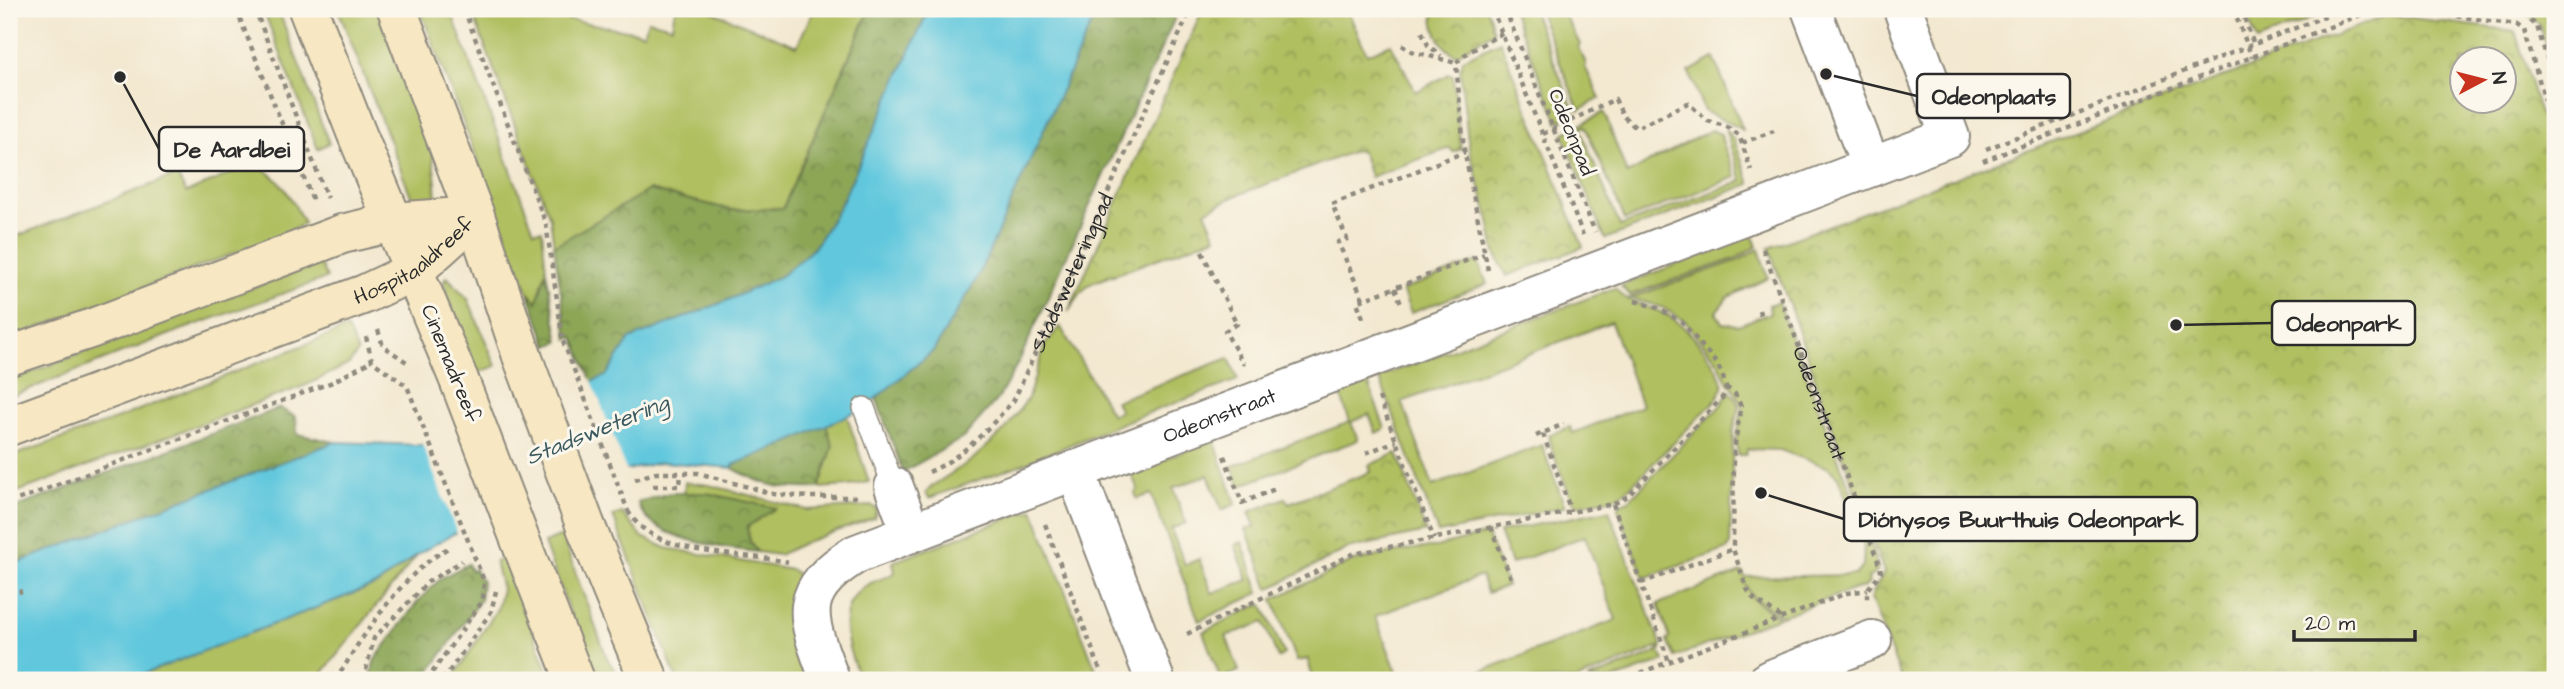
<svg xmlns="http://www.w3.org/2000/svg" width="2564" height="689" font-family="'Architects Daughter',sans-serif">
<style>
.grass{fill:#b0bf61;stroke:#6e7546;stroke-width:2}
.forest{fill:url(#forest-crowns);stroke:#5c6841;stroke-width:2}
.park{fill:url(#park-crowns);stroke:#6e7546;stroke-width:2;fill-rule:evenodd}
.water{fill:#60c7dd;stroke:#467984;stroke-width:2}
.pier{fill:#f3e8d0}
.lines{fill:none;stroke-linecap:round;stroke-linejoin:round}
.service-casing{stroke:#8f8a7e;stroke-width:24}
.minor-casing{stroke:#8f8a7e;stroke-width:42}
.secondary-casing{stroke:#8f8a7e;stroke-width:42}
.path{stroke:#8f8a7e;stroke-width:4.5;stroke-dasharray:5 5;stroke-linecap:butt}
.service{stroke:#fff;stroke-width:21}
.minor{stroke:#fff;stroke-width:38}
.secondary{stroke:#f7e8c3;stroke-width:38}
.secondary-bridge-casing{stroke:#8f8a7e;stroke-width:42;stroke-linecap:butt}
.path-bridge{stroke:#8f8a7e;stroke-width:4.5;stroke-dasharray:5 5;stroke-linecap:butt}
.secondary-bridge{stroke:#f7e8c3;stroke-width:38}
.labels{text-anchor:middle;stroke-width:6;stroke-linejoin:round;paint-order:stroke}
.street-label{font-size:21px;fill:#2b2b2b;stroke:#fbf7ec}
.water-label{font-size:23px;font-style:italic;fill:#3b5a60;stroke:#fbf7ec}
.leader{fill:none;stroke:#2b2b2b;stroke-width:2.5}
.callout-dot{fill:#2b2b2b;stroke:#fbf7ec;stroke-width:2.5}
.callout{fill:#fbf7ec;stroke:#2b2b2b;stroke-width:2.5}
.callout-label{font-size:23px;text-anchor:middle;font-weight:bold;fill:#2b2b2b}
</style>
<defs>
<pattern id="forest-crowns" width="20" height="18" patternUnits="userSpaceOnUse" patternTransform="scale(1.75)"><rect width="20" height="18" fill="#8ca657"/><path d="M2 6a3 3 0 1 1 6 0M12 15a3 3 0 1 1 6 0" fill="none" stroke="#738748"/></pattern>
<pattern id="park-crowns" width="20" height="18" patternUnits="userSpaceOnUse" patternTransform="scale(1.75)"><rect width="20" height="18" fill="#b0bf61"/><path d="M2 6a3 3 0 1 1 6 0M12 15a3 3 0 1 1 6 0" fill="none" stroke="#8f9b50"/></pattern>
</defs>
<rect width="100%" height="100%" fill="#fbf7ec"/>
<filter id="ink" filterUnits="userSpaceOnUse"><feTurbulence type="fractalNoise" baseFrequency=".0143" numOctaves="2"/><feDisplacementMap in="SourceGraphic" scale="14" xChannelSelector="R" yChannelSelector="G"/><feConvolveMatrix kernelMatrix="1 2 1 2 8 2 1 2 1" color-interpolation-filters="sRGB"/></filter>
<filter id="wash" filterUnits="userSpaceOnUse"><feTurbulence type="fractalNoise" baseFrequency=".00686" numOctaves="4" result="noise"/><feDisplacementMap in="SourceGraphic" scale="28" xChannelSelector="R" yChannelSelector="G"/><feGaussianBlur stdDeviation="1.57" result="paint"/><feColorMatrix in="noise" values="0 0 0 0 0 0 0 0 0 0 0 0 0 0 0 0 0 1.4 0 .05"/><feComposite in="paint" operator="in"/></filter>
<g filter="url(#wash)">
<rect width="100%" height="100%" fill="#f3e8d0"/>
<!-- grass -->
<g class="grass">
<path d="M263,9H278L329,143L318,149Z"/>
<path d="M338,9H378L432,150L436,184L435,202L414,204Z"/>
<path d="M420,9H450L534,231L542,230L546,271L537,303L528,293Z"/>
<path d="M471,9H563L564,19L644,33L648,20L672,26L675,9H706L797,46L814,9H865L869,11L783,208L732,210L649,190L554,246L550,218Z"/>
<path d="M1512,9H1532L1575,113L1558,122Z"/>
<path d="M1538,9L1566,10L1563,13L1580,44L1578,48L1586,63L1585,67L1600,98L1579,110Z"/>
<path d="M2245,9H2334L2257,41Z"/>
<path d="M2502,9H2555V78L2539,24L2525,12Z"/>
<path d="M1714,58L1743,130L1704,111L1689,72Z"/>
<path d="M1604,112L1627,174L1711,130L1721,134L1722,141L1736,177L1625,220L1585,126L1580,129L1620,226L1742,181L1725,129L1734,139L1750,184L1605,239L1563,134Z"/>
<path d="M252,164C280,173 292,199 304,223L290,232L9,339V239L177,175L186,193Z"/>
<path d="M1752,234L1757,246L1737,258L1630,295L1621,286Z"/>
<path d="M1759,249L1768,278L1727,298L1716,312L1722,323L1738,325L1770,313L1769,305L1778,302L1871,544L1878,571L1868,578L1869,583L1865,587L1855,589L1782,616L1753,597L1743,581L1753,599L1779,617L1675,657L1667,640L1670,638L1658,604L1741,572H1743L1744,577L1855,575L1863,566L1864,545L1838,477L1827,467L1780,450L1747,449L1746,455H1738L1736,440L1743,407L1732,386L1728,383L1718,362L1685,321L1661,307L1630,298L1739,260Z"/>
<path d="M1478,261L1487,284L1411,313L1402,290Z"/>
<path d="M319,262L327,278L181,330L9,397V381Z"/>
<path d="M447,277L468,299L496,366L477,373L445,288L444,280Z"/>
<path d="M1615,288C1629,306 1648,305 1667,315C1687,325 1721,366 1723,388L1716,400L1622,495L1615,498L1577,505L1572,501L1553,453L1549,435L1570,427L1573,433L1642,406L1611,322L1402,402L1433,486L1542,445L1564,504V507L1438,533L1379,377Z"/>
<path d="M1060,326L1112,415L1120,411L1115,401L1229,358L1238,380L1132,419L1028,462L929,498L926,493L932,486L972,460L1005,430L1028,398L1045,345Z"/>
<path d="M347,328L358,352L349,364L309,384L9,495V457L98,426Z"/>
<path d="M1368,382L1385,429L1376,433L1369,414L1351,422L1358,440L1240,486L1232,466L1350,422L1340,393Z"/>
<path d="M1727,390L1735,397L1739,406L1733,432L1730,545L1728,549L1644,578L1618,508L1621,503L1629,500L1720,406L1727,395Z"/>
<path d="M847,416L869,482L849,486L819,488L833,446L826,425Z"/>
<path d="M1214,440L1236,504L1222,510L1208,475L1173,488L1186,523L1171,529L1185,565L1199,559L1212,593L1248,580L1235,545L1242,542L1259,593L1199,621L1151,494L1137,499L1135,493L1138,489L1130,472Z"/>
<path d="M685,482L709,485L807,510L872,506L877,509L874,518L806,542L779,555L757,552L750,541L747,527L775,508L706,493H684Z"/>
<path d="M1033,509L1100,680H860C848,649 831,605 869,584C878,579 887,578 895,572L893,562Z"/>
<path d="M1609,510L1662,647L1660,651L1664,661L1613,680H1587L1660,651L1659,647L1576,680H1458L1616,620L1585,536L1511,564L1499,532Z"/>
<path d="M622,513L642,537L666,548L792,570L804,579C789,621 790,638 805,680H677L613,516Z"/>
<path d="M1487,534L1507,586L1487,593L1481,576L1375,616L1400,680H1297L1312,676L1308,659L1297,661L1273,599L1354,561L1413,549L1436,547Z"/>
<path d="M562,536L607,658L621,680H598L591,670L544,543Z"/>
<path d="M418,554L317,680H128L378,584Z"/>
<path d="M504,558L552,680H452L497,609L502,589L495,562Z"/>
<path d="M1257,605H1263L1284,654L1278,658L1264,622L1226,636L1239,671L1227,676L1229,680H1221L1203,632Z"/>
</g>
<!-- forest -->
<g class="forest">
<path d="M870,9H929L840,206L814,248L781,276L726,301L630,339L606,376L592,382L574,337L568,339L554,246L649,190L732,210L783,208Z"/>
<path d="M1098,9H1179L1020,359L1000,396L963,438L903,472L876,398L933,351L977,278Z"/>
<path d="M546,271L559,342L548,346L528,293L537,302Z"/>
<path d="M280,408L296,417L297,434L335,442L9,566V510Z"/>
<path d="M826,425L833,446L819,488C779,489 767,487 732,468L733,465Z"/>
<path d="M670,493H706L776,508L747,527L750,541L757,552C723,548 645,539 638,502Z"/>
<path d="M468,564L471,571L475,569L482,582L480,600L424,680H371L374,661L419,600L441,578Z"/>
</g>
<!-- park -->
<g class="park">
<path d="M1203,9H1347L1367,54L1391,44L1416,92L1449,74L1453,75L1461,149L1453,152L1450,148L1370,177L1363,154L1357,150L1235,196L1205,211L1216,237L1092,283L1082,291L1068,312Z"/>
<path d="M1434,9H1487L1494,31L1456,55C1439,47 1431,26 1434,9Z"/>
<path d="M2388,15L2515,31L2555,164V680H1902L1871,599C1873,588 1880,582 1884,572L1769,248ZM2462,60H2504V102H2462Z"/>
<path d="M1500,41L1583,247L1507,276L1495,253L1488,215L1469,149L1460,70L1463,59Z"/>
<path d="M1397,453L1426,532L1347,549L1269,589L1246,529L1255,526L1249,512L1285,498L1289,503L1371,472L1369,465Z"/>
</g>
<!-- water -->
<path class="water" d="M929,9H1098L977,278L933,351L864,408L787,443L733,465L732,468L662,462L623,471L453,534L418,554L378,584L128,680H9V566L335,442L421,445L606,376L630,339L726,301L781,276L814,248L840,206Z"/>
<!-- pier -->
<path class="pier" d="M591,378L627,473L458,536L421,441Z"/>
</g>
<g filter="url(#ink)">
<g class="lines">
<!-- service casing -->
<g class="service-casing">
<path id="service" d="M864,408L894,487"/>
</g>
<!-- minor casing -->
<g class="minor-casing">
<g id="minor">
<path d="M1811,9L1871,167"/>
<path d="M1075,470L1155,680"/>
<path d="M894,487L911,533"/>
<path id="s3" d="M830,680C808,620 792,593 856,554L1950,137L1903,9"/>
<path d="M1769,680L1872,640"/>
</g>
</g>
<!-- secondary casing -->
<g class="secondary-casing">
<g id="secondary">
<path d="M308,9L356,132L459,380"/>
<path d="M397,9L475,216L522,356"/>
<path d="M9,356L90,329L342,234L393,222L475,216"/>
<path id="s4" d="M9,426L365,294L414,271L475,216"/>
<path d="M586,527L649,680"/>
<path d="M524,550L575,680"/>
</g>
</g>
<!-- path -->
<g class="path">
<path d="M236,9L313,201"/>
<path d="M255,9L327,198"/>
<path d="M464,9L546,224L563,341"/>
<path d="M1492,9L1583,235"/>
<path d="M1505,9L1595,232"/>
<path d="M2233,9L2252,57"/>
<path d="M2241,9L2254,45"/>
<path d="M2407,9L2517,25L2524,30L2555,133"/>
<path d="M2483,9L2524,15L2537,26L2555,85"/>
<path d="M1422,32L1428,45L1441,56"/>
<path d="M1402,45L1411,51L1456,63"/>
<path d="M1543,134L1615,99L1623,116L1636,128L1688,103L1708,121L1727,127L1739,135L1751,170"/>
<path d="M1742,143L1774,131"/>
<path d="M1986,149L2344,9"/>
<path d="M1983,161L2376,9"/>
<path id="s1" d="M1763,249L1880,567L1881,572L1867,590V602"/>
<path d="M1202,252L1237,324L1225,331L1244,365"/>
<path d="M1488,270L1464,149L1456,63L1466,54L1502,33"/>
<path d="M1395,288L1401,303"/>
<path d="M1363,299L1338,242L1347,239L1332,204L1465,152"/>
<path d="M1759,310L1761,317"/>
<path d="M1363,318L1357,302L1484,254"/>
<path d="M378,330L383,346L408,363"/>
<path d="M366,337L372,361L407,386L484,581L483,600L427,680"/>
<path d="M1726,387L1735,394L1741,406L1734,449L1733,549L1747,589L1753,598L1782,618"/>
<path d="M1379,397L1434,539"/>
<path d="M1543,434L1568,503L1570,512"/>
<path d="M1536,436L1564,424"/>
<path d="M1366,453L1396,441"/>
<path d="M1224,456L1242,503L1277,488"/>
<path id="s2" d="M929,472C963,457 989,428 1014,400L1191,9"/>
<path d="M635,479L655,473H698L773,494L808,497H858"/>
<path d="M653,486H680L681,473"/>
<path d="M9,503L330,383L372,361"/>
<path d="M1613,504L1669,662"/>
<path d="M628,511C654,558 741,552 788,562"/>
<path d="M1045,524L1104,680"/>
<path d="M1491,527L1511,578"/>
<path d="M1641,583L1733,549"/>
<path d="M9,595L22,591"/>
<path d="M1187,634L1353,554L1613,504L1628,496L1723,397L1726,387L1722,374L1717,364L1682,322L1658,308L1635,301"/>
<path d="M334,680C345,669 351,653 361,640C386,604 411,569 450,547"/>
<path d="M366,680L365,674L374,638L428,582L462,561"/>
<path d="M443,680L491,612L496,591"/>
<path d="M1622,680L1847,593L1867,590"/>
</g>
<!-- service -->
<use href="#service" class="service"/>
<!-- minor -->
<use href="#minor" class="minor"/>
<!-- secondary -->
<use href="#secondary" class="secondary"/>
<!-- secondary-bridge casing -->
<g class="secondary-bridge-casing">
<g id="secondary-bridge">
<path d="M522,356L586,527"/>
<path d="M459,380L524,550"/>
</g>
</g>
<!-- path-bridge -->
<path class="path-bridge" d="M563,341L628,511"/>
<!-- secondary-bridge -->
<use href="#secondary-bridge" class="secondary-bridge"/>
</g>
</g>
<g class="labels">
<!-- street labels -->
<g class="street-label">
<text transform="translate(1572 132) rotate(68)" y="7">Odeonpad</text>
<text dy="7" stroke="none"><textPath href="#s4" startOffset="439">Hospitaaldreef</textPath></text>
<text dy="7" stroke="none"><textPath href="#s2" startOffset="252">Stadsweteringpad</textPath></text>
<text transform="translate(451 363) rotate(68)" y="7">Cinemadreef</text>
<text dy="7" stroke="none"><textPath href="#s1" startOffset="164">Odeonstraat</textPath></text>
<text dy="7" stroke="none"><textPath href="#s3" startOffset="537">Odeonstraat</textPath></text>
</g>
<!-- water labels -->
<g class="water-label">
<text transform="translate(597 429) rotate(-22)" y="8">Stadswetering</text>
</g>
</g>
<!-- callouts -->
<path class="leader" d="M1826 74L1917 96M120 77L159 149M2176 325L2272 323M1761 493L1844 519"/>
<g class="callout-dot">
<circle cx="1826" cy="74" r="7"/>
<circle cx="120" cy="77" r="7"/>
<circle cx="2176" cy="325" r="7"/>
<circle cx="1761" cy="493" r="7"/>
</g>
<g class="callout">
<rect x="1917" y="74" width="153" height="44" rx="7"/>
<rect x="159" y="127" width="145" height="44" rx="7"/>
<rect x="2272" y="301" width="143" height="44" rx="7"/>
<rect x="1844" y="497" width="353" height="44" rx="7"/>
</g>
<g class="callout-label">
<text x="1994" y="104">Odeonplaats</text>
<text x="232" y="157">De Aardbei</text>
<text x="2344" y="331">Odeonpark</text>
<text x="2021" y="527">Diónysos Buurthuis Odeonpark</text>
</g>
<!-- margin -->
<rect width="2564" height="689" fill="none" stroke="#fbf7ec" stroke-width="35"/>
<!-- north arrow -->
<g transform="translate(2483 80) rotate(83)"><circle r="33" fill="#fbf7ec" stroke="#a8a59f" stroke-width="2"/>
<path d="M0-5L12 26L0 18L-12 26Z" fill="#c8321e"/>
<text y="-10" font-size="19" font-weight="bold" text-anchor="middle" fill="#2b2b2b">N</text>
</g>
<!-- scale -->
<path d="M2294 630v10h121v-10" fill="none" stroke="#2b2b2b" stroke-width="3.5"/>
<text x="2305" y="630" font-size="21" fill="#2b2b2b" stroke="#fbf7ec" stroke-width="5" paint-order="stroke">20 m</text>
</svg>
